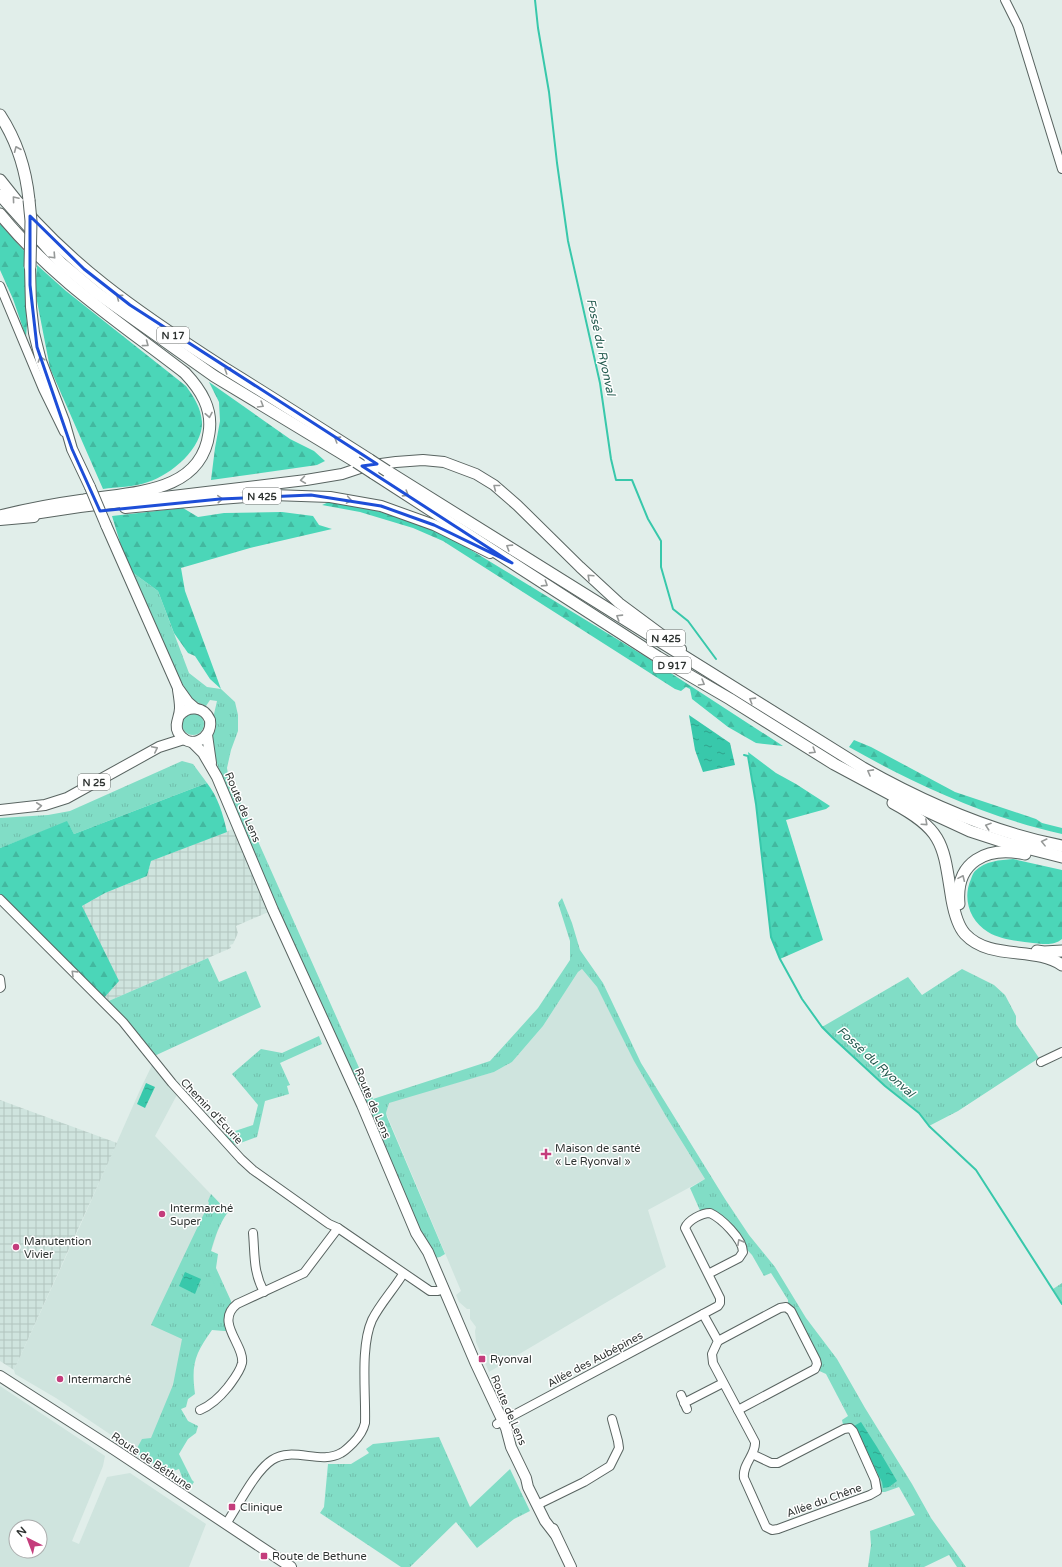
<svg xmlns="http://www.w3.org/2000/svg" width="1062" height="1567" font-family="'Varela Round',sans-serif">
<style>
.built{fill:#cfe4de;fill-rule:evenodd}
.industrial{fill:url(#industrial-grid)}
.grass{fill:url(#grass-tufts)}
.forest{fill:url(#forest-firs)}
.pitch{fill:#81ddc6}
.water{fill:url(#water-ripples)}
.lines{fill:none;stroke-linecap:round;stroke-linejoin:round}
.stream{stroke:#38c8ab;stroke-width:2}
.minor-casing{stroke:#596461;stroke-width:10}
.major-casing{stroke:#596461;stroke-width:12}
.highway-casing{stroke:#596461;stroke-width:13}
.minor{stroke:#fff;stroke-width:8}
.major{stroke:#fff;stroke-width:10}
.highway{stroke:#fff;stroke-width:11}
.major-bridge-casing{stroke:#596461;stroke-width:12;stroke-linecap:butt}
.highway-bridge-casing{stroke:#596461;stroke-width:13;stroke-linecap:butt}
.major-bridge{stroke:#fff;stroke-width:10}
.highway-bridge{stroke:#fff;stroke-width:11}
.oneway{stroke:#969998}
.marked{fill:none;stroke:#1d4ed8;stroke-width:3;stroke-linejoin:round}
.poi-dot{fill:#c43d7c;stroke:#fff;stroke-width:1.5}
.labels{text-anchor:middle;stroke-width:3;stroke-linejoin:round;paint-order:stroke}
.shield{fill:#fff;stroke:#6d706f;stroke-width:1}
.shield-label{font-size:10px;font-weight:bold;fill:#2e3331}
.street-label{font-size:11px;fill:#2e3331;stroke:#fff}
.poi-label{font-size:11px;fill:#2e3331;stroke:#fff;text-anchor:start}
.water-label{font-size:12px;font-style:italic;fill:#265d51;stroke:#fff}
</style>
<defs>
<pattern id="industrial-grid" width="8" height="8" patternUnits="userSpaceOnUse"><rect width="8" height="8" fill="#cfe4de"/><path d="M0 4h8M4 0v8" fill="none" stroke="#b2c4bf"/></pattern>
<pattern id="grass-tufts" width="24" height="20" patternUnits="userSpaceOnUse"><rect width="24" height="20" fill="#81ddc6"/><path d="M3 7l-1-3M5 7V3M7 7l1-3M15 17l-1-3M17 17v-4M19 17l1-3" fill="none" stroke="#70beab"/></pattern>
<pattern id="forest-firs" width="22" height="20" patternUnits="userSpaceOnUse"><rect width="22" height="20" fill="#4bd6b8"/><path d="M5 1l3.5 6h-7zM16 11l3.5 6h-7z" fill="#42b89f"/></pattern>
<pattern id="water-ripples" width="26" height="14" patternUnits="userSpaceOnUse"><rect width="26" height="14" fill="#38c8ab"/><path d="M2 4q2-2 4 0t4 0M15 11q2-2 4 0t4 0" fill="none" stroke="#30a38c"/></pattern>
</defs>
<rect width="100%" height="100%" fill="#e1eeea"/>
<!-- built -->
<g class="built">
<path d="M582,969L597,987L667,1118L705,1179L648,1210L666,1267L489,1372L476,1342L475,1331L476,1327L470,1319V1309H467L459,1302L456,1295L461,1291L386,1113L389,1102L494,1072L512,1062L543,1026L578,972Z"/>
<path d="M154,1061L179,1091L155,1136L228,1212L223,1219L217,1233L211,1252L168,1473L56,1398L15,1374L14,1370L80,1226L140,1090Z"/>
<path d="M0,1386L105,1456L103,1466L72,1541L79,1544L107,1477L130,1473L206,1524L189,1567H0ZM16,1527H40V1551H16Z"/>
</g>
<!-- industrial -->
<g class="industrial">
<path d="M233,829L256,868L273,910L236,926L238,933L233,944L230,945L231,948L104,1003L102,1000L104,997L82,906L105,893L147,876L151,861Z"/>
<path d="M0,1100L117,1143L14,1370L0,1361Z"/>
</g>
<!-- grass -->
<g class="grass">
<path d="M132,572L158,591L189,673L207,687L221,689L235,702L238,715V731L231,750L227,768L228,774L373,1099L490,1061L538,1008L570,960V941L558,903L562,898L572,923L580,950L603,983L641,1063L725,1199L749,1235L775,1267L806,1318L837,1359L865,1408L912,1484L931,1518L966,1567H957L949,1555L924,1567H868L871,1545L870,1531L915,1515L899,1487L885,1492H881L853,1431L844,1429L842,1420L848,1416L826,1374L815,1369L817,1364L788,1308V1300L771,1273L764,1276L752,1255L714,1215H702L690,1188L705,1179L667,1118L634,1061L597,987L582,969L578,972L543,1026L512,1062L494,1072L389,1103L386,1113L387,1117L445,1254L440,1257L435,1258L421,1235L221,777L211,743L212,736L216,728L214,714L217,701L210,700L206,706L192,700L176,673Z"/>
<circle cx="193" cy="724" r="11"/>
<path d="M182,761L193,764L207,783L74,834L67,822L0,848V818L48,815L70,811Z"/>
<path d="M208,958L219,982L246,971L261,1007L152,1057L104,1003Z"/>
<path d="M962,969L994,985L1005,995L1016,1016V1024L1039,1058L958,1111L929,1126L919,1113L885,1086L822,1027L908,977L922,995Z"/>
<path d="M319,1036L322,1044L280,1063L290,1085L287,1086L289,1094L265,1101L257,1137L235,1145L223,1135L253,1125L258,1105L232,1074L261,1049L282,1053Z"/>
<path d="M211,1194L228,1212C219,1224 215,1237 211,1251L218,1254L216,1268L231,1301L232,1308L231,1331H224L212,1330C195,1354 191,1364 195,1394L188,1399L186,1407L181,1409L188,1421L198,1426L196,1433L188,1439L179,1454L192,1480L194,1482L190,1488L185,1485L179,1469L168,1473L135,1452L142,1439L151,1438L173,1385L182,1339L151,1325L209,1203L208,1201Z"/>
<path d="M1062,1283V1304L1053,1289Z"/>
<path d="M439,1437L470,1507L510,1469L530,1511L514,1519L477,1548L456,1522L410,1567H401L320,1513L324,1507L328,1464H351L369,1453L366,1449L373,1444Z"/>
</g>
<!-- forest -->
<g class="forest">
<path d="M0,224L27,254L25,286L27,325L26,337L13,299L0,270Z"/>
<path d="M37,265L66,291L186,386C194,397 201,408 202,422C203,448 171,475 148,482C134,487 117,487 103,489L50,368L35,291Z"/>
<path d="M209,382L290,439L314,451L325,461L317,465L211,480L215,448L220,421L219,402Z"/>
<path d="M329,502C370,507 410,519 448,536L643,655L783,746L756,743L728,727L692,699L690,689L686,687L681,691L675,689L443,541L413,528L360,512L322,505Z"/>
<path d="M183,508L198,517L224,513L282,512L313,516L319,525L332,529L250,548L181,568L185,591L221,689L210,679L195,656L188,653L174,633L158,591L132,572L122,549L112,516Z"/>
<path d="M854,740L871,747L955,792L1036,819L1042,823L1062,828V834C986,817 916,785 849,747Z"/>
<path d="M748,752L776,773L796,784L830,806L826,809L786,820L823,940L780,959L771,937L756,804Z"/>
<path d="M207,783C218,797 223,814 227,832L151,861L147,876L105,893L82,906L119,981L102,1000L0,899V848L67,821L74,834Z"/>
<path d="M1013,859L1062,870V939C1054,946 1043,944 1033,943C1018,941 1001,940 988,932C970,921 962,899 971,879C972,876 973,873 975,871C985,861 1000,860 1013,859Z"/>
</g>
<!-- pitch -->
<path class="pitch" d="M214,1272L226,1298L221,1300L210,1274Z"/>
<!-- water -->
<g class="water">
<path d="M689,715L730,743L735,765L703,772L695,750Z"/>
<path d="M146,1083L155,1087L145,1108L137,1104Z"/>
<path d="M185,1272L201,1279L195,1294L179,1286Z"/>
<path d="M861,1422L877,1447L897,1481L889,1487L883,1488L882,1482L854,1426Z"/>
</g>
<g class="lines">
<!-- stream -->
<g class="stream">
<path d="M535,0L538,28L549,92L557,163L568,241L600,383L611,459L616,480H632L648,519L661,541V567L673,609L688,621L716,659"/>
<path d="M744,755L748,756L756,804L771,937L780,959L802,999L822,1027L832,1037L885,1086L919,1113L929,1126L976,1170L1062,1304"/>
</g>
<!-- minor casing -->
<g class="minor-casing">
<g id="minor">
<path d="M1005,0L1018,26L1062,169"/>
<path d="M0,286L43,389L64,432"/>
<path d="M0,899L123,1022L172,1083L241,1159L253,1170L329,1224L338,1228L430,1291H438L444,1288"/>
<path d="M0,979L1,987L0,988"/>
<path d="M1041,1062L1062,1052"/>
<path d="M253,1233C255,1255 253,1272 264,1292"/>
<path d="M703,1314L718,1341L712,1354L713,1363L755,1442C756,1455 742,1464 744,1478L766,1527L772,1530L778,1529L870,1495L877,1491L875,1480L853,1431L850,1428L844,1429L778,1463H771L752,1454"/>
<path d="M718,1341L780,1308L786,1307L791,1311L816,1360L817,1364L815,1369L738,1410"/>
<path d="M681,1395L687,1409"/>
<path d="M684,1403L723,1383"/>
<path d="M200,1410C212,1405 220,1397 228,1387C233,1380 240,1372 242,1363C245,1345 214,1322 237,1304L304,1273L338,1228"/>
<path d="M497,1424L718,1306L720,1303V1298L685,1228C688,1220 702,1213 710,1213C721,1218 743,1239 743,1252L739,1258L708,1274"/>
<path d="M537,1505L584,1482L610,1466L619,1448L618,1441L612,1419"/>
<path d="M226,1524C238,1506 255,1471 272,1460C293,1446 320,1465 341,1453C345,1451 349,1447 353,1443C359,1437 363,1432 365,1423C366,1393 360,1347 372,1320C380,1304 394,1289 403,1274"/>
</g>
</g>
<!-- major casing -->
<g class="major-casing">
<g id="major">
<path d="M30,267L31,307L34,333L41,361L64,421L72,449L90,487"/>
<path d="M125,508L220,499L273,495L330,497L381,506L434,525L490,553"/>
<path d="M27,515L80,507L306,480L342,474L366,466L396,462L423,460L444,462L476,474L494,485L517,505L580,567L619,603L681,649"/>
<path d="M0,520L34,517"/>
<path d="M106,525L178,688L188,702L195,708"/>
<path d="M178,690C179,696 180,702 180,708C180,717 174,724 178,732C188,751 213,740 210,720C204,706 188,705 179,716"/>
<path d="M207,735L211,763"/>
<path d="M192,742L203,753L217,777L273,910L362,1105L416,1233L428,1252L475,1362L506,1428L511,1447L526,1478L528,1487L545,1521L555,1534"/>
<path d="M0,810L45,805L67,798L159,747L184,739"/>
<path d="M0,1376L115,1450L291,1567"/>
<path d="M553,1529L571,1567"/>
</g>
</g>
<!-- highway casing -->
<g class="highway-casing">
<g id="highway">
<path d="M0,115C17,141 26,170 29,200"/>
<path d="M0,180C61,261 140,314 224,368C273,398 321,429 370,460"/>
<path d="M0,195L61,263L97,293L214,376L356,462"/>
<path d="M0,214C53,279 119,322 185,373C201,390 213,409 209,433C201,494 131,492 84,500C55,504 28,509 0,516"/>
<path d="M387,471L863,768C925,803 991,832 1062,846"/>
<path d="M373,473L658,657L730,699L834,764L890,794L970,831L1007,843L1062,857"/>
<path d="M893,803C945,831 943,845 952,900C954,911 957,925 965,934C990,961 1035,946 1062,965"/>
<path d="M959,904C955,861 987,846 1025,854"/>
<path d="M1037,951L1044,952L1062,951"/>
</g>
</g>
<!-- minor -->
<use href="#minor" class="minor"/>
<!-- major -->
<use href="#major" class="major"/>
<!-- highway -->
<use href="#highway" class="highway"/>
<!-- major-bridge casing -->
<g class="major-bridge-casing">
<path id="major-bridge" d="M90,487L106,525"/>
</g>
<!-- highway-bridge casing -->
<g class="highway-bridge-casing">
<g id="highway-bridge">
<path d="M29,200L31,221L30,267"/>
<path d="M370,460L387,471"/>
<path d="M356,462L373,473"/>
</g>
</g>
<!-- major-bridge -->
<use href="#major-bridge" class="major-bridge"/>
<!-- highway-bridge -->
<use href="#highway-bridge" class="highway-bridge"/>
</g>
<!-- one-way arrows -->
<defs><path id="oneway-chevron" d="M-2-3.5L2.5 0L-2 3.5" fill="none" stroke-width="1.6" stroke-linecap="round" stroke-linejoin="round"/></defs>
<g class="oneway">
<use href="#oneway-chevron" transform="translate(17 149) rotate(-113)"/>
<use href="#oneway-chevron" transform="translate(15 199) rotate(-130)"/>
<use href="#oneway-chevron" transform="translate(53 256) rotate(47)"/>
<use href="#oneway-chevron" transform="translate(119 297) rotate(-143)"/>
<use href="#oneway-chevron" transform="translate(146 344) rotate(37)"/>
<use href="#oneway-chevron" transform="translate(41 359) rotate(-107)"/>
<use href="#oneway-chevron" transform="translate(227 370) rotate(-147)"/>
<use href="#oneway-chevron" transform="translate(261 405) rotate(31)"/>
<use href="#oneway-chevron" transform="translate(209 415) rotate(79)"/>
<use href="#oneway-chevron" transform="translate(337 439) rotate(-148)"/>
<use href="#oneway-chevron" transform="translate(303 480) rotate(172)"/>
<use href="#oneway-chevron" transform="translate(496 487) rotate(-142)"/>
<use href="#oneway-chevron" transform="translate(406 494) rotate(32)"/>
<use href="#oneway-chevron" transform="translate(220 499) rotate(-4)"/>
<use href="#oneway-chevron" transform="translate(349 500) rotate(10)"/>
<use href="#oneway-chevron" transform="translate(509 547) rotate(-148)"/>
<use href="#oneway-chevron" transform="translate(590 577) rotate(-137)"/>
<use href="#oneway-chevron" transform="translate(545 584) rotate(33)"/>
<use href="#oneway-chevron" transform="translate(619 617) rotate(-148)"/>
<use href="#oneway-chevron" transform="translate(702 683) rotate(30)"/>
<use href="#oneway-chevron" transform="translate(752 700) rotate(-148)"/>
<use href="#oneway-chevron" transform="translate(155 749) rotate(-27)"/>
<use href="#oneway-chevron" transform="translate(813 751) rotate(32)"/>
<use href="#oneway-chevron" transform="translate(870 772) rotate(-151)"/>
<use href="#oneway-chevron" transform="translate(39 806) rotate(-6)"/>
<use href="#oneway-chevron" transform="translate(925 823) rotate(42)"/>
<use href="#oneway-chevron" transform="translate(988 826) rotate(-161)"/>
<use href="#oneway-chevron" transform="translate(1044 842) rotate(-166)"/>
<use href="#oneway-chevron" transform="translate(962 878) rotate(-66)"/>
<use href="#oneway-chevron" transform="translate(74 973) rotate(-136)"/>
<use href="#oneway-chevron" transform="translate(740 1242) rotate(-119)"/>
</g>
<!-- marked area -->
<path class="marked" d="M30,216L84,269L130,305L377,464L362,466L512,563L434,525L381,506L311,495L220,499L100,511L72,449L37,347L30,285Z"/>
<!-- markers -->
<g class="poi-dot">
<path d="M544 1148h4v4h4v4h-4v4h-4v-4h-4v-4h4z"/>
<circle cx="162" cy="1214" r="4"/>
<circle cx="16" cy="1247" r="4"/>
<rect x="478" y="1355" width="8" height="8" rx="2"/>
<circle cx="60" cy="1379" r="4"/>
<rect x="228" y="1503" width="8" height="8" rx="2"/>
<rect x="260" y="1552" width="8" height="8" rx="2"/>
</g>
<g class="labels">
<!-- shield labels -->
<g class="shield">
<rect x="157" y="327" width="32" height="16" rx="3"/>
<rect x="243" y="488" width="38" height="16" rx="3"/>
<rect x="647" y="630" width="38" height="16" rx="3"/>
<rect x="653" y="657" width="38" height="16" rx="3"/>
<rect x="78" y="774" width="32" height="16" rx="3"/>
</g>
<g class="shield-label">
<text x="173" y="339">N 17</text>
<text x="262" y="500">N 425</text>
<text x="666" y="642">N 425</text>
<text x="672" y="669">D 917</text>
<text x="94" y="786">N 25</text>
</g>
<!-- street labels -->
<g class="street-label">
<text transform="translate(243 807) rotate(67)" y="4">Route de Lens</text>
<text transform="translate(373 1103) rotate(67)" y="4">Route de Lens</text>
<text transform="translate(212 1111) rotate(47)" y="4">Chemin d'Écurie</text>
<text transform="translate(595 1359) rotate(-28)" y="4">Allée des Aubépines</text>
<text transform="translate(509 1410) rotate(67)" y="4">Route de Lens</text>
<text transform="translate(152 1461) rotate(34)" y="4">Route de Béthune</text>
<text transform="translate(824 1500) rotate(-20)" y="4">Allée du Chêne</text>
</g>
<!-- poi labels -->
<g class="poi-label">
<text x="555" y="1152">Maison de santé<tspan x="555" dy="13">« Le Ryonval »</tspan></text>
<text x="170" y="1212">Intermarché<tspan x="170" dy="13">Super</tspan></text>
<text x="24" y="1245">Manutention<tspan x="24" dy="13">Vivier</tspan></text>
<text x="490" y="1363">Ryonval</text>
<text x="68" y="1383">Intermarché</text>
<text x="240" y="1511">Clinique</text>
<text x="272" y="1560">Route de Bethune</text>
</g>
<!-- water labels -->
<g class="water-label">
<text transform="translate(601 347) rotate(78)" y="4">Fossé du Ryonval</text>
<text transform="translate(876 1062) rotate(42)" y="4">Fossé du Ryonval</text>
</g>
</g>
<!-- north arrow -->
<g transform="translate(28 1539) rotate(318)"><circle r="19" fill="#ffffff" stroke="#abadad"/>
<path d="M0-3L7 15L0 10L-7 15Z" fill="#c43d7c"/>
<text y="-6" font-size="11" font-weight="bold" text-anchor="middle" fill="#2e3331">N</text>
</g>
</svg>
